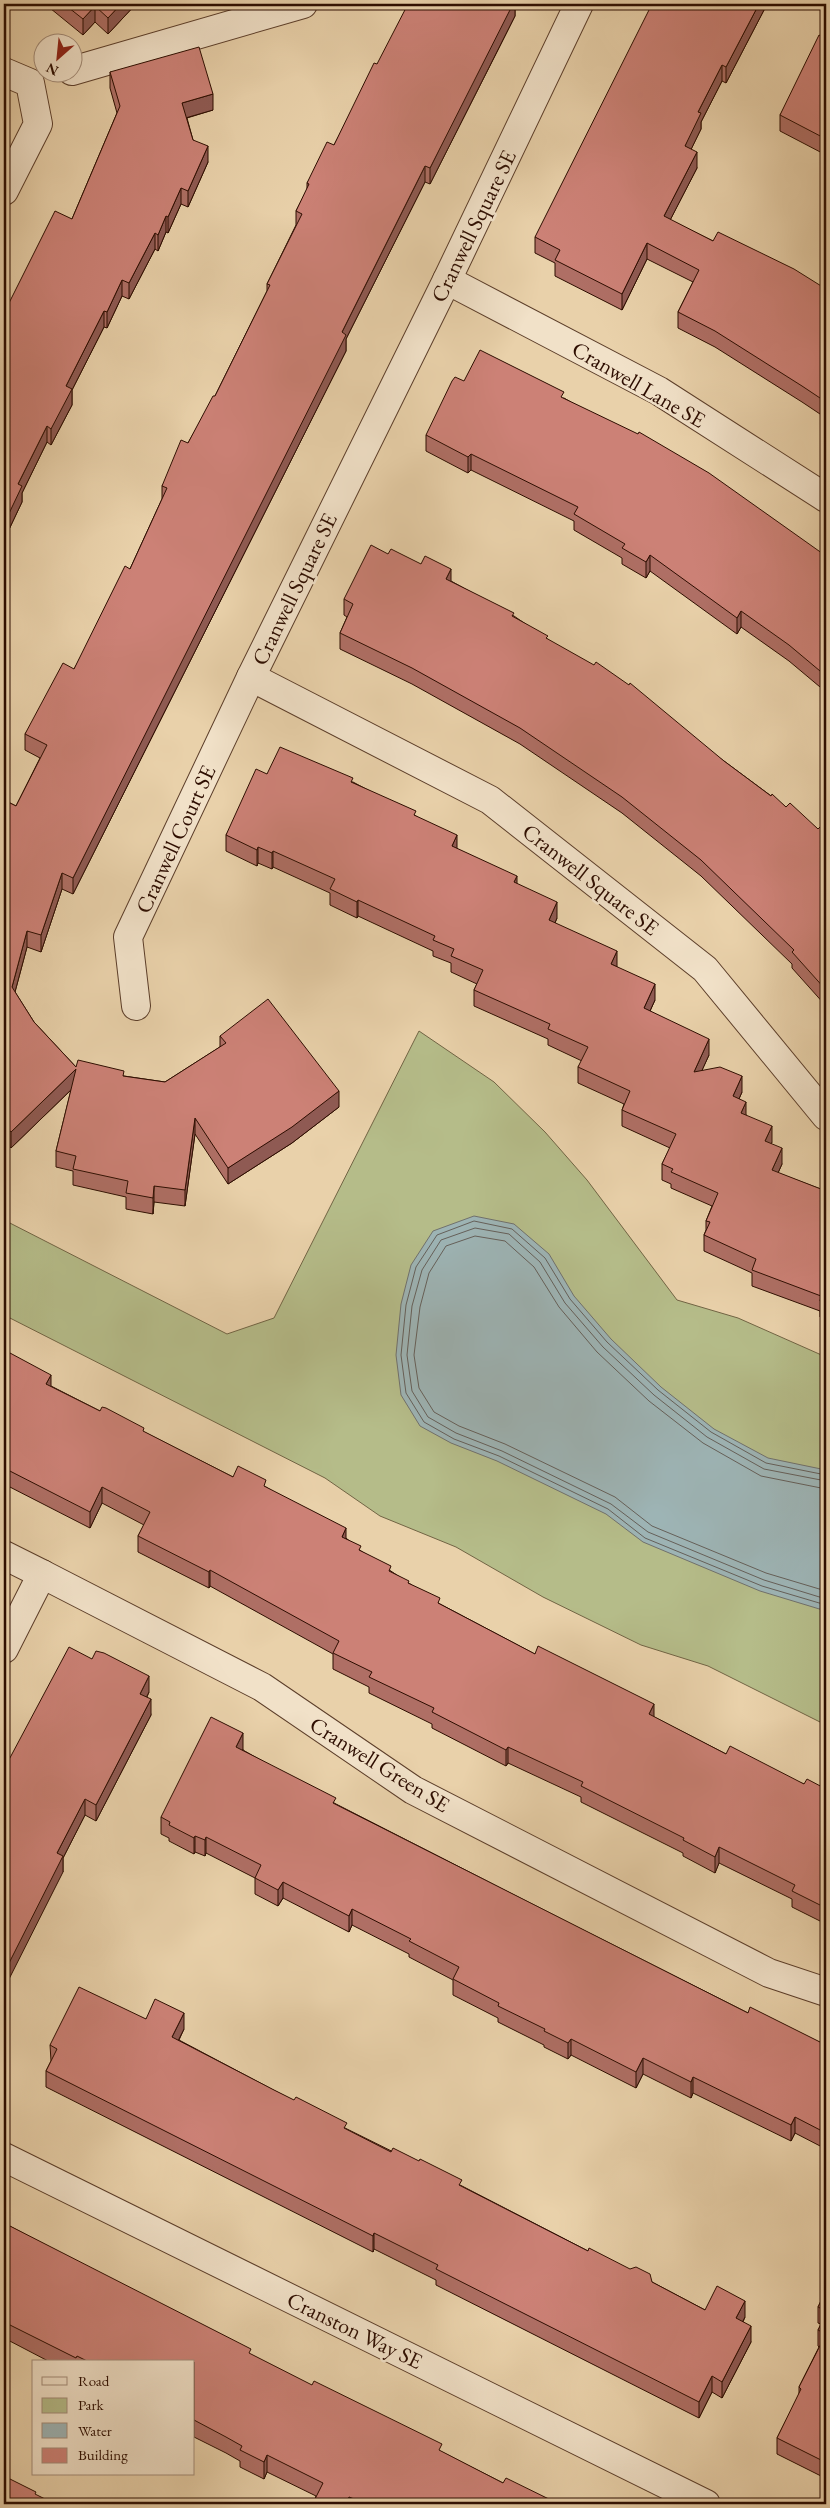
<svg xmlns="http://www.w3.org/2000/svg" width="830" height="2508" font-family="'EB Garamond',serif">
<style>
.green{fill:#b5bc89;stroke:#716444}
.water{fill:#9db4b5;stroke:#70716d}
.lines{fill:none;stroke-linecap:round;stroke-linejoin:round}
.shore{stroke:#65605a;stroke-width:1}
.minor-casing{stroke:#5c3e2a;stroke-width:30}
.minor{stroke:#f1e1c8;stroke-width:28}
.wall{fill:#af6f65;stroke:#2d0d00}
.shaded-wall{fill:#8f5a53;stroke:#2d0d00}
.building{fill:#cc8176;stroke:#2d0d00}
.labels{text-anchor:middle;stroke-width:5;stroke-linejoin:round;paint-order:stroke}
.street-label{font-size:22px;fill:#2d0d00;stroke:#f1e1c8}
</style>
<rect width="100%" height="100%" fill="#e9d1aa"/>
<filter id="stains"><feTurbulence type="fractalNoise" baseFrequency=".004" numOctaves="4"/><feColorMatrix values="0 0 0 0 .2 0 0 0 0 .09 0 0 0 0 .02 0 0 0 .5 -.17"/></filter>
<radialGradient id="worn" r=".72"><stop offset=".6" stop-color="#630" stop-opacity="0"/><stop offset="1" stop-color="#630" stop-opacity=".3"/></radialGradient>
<!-- green -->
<path class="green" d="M419,1031L494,1082L545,1132L587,1180L677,1300L738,1318L826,1357V1725L708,1666L641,1645L543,1597L456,1547L380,1516L325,1478L4,1315V1220L227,1334L274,1318Z"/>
<!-- water -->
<path class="water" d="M474,1216L514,1224L549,1254L574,1296L611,1339L661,1387L714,1429L768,1458L826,1470V1611L760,1591L643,1542L606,1514L497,1461L451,1443L420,1426L401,1395L396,1355L401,1304L411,1265L433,1231Z"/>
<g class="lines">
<!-- shore -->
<g class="shore">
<path d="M826,1475L766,1463L711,1432L658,1390L607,1342L570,1299L545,1258L512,1229L474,1221L437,1235L416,1267L406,1305L401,1355L406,1393L424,1422L454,1439L499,1456L608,1509L645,1538L762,1586L826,1605"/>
<path d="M826,1481L764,1469L707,1437L654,1395L603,1347L565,1303L540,1262L509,1234L475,1228L441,1240L422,1270L412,1306L407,1355L412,1391L428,1417L456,1433L502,1451L611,1504L648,1532L764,1580L826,1599"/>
<path d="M826,1489L761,1476L703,1443L649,1401L597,1352L559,1307L534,1267L505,1241L475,1236L446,1246L429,1273L420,1307L414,1355L419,1388L434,1412L459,1426L505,1444L615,1497L652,1526L766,1573L826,1591"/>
</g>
<!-- minor casing -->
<g class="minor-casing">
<g id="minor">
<path d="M579,4L447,280L251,677L490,800L705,969L826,1116"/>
<path d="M72,71L303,4"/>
<path d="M4,72L30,83L38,124L4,191"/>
<path d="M447,280L659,391L826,498"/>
<path d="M136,1006L128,937L251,677"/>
<path d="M4,1555L42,1574"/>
<path d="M4,1649L42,1574L262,1687L413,1790L769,1973L826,1992"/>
<path d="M4,2157L706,2504"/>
</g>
</g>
<!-- minor -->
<use href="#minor" class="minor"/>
</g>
<!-- wall -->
<g class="wall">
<path d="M45,4H136L108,34L95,22L83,35Z"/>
<path d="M764,4V10L726,83L722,81L701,122V129L691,149L697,168L670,220L713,241L826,289V418L802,402L715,347L678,328V312L693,282L647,259L622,310L555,276V263L535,253V237Z"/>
<path d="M515,5V16L499,48L430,184L425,182L346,339V351L73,894L62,889L41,952L27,947L15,992L34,1022L76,1067L124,1076L165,1082L220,1047V1036L339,1107L292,1143L228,1184L195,1134L185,1206L154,1202L153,1214L126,1209V1197L73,1185V1171L56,1167V1151L71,1090L11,1148L4,1140V800L16,806L40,758L25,750V734L74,669L130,569L162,499V486L188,443L215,396L267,291V284L296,225V211L307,190V183L334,145L377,64Z"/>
<path d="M826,38V155L780,131V115Z"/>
<path d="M110,72L213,110L187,118L193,140L208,162L188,207L181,204L168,233L166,232L158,251L155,249L129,299L122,296L107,328L104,327L72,390V405L51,445L47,442L22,493V502L4,540L72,219L117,113L110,88Z"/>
<path d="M564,398L826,556V692L789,661L741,627L737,634L650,571L646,578L622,564V558L574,530V521L471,470L468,473L426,451V435Z"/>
<path d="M388,554L451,581L514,616L724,761L786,807L818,829L826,831V1006L792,968V964L701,876L622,813L520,744L412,684L340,649V633L347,617L344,615V599Z"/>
<path d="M267,774L353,782L416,816L457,849L517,884L557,918L555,923L617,967L655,1000L650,1011L709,1055L702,1070L742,1092L739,1099L746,1115L772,1142L771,1144L782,1164L778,1173L826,1191V1318L820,1317V1311L752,1286V1273L704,1251V1235L706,1230V1221L712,1206L671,1188V1184L662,1180V1164L670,1148L622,1126V1110L624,1104L578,1083V1067L582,1061L548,1045V1039L474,1006V990L477,984L451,972V963L433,956V951L358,916L357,918L330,905V893L273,867L272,869L258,863L257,866L226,851V835Z"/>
<path d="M4,1356L51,1386L100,1411L144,1432L233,1477L266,1487L346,1538L361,1551L440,1604L654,1717L726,1754L804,1784L826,1789V1924L792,1907V1899L719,1863L715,1873L683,1856V1853L581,1802V1797L508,1763L506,1766L432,1728V1724L369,1693V1687L333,1669V1654L210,1586L209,1588L138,1552V1536L144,1525L102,1503L90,1528L4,1484Z"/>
<path d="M149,1692L147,1697L151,1715L96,1821L85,1815L63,1858V1872L4,1769Z"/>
<path d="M243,1749V1750L336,1804L530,1903L748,2013L826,2045L824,2148L795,2133L791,2141L693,2093L691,2098L643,2074L636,2088L571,2055L568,2059L544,2047V2045L498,2022V2018L453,1995V1980L409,1957V1954L352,1925L349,1932L283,1898L278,1906L255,1894V1878L206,1853L205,1856L195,1852L194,1854L169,1841V1838L161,1834V1817Z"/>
<path d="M146,2019L184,2029L179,2040L347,2129L462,2186L588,2251L652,2282L705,2310L745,2317L743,2322L751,2342L722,2398L712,2392L699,2418L436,2285V2280L374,2249L373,2252L46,2087V2071L51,2061L50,2045Z"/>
<path d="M4,2223L251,2355L503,2483L559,2504H313L316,2496L267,2472L264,2479L240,2467V2461L226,2453L194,2437V2362H50L4,2338Z"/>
<path d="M826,2291V2470L825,2469L823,2477L777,2454V2438L799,2395V2387L819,2347L818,2346V2330L821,2324L818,2323V2307Z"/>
</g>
<!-- shaded-wall -->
<g class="shaded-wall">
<path d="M121,4H136L108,34V18Z"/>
<path d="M510,4H515V16L430,184V168Z"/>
<path d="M759,4H764V10L726,83V67Z"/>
<path d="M95,6V22L83,35V19Z"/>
<path d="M722,65V81L701,122V129L685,162V146L698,112Z"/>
<path d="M213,94V110L182,119V103Z"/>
<path d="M208,146V162L188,207V191Z"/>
<path d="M697,152V168L664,232V216Z"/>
<path d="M425,166V182L346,339V351L73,894V878L342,332Z"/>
<path d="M181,188V204L168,233V217Z"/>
<path d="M166,216V232L158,251V235Z"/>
<path d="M155,233V249L129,299V283Z"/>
<path d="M647,243V259L622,310V294Z"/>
<path d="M122,280V296L107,328V312Z"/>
<path d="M104,311V327L72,390V405L51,445V429L66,386Z"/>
<path d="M47,426V442L22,493V502L4,540V524L18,484Z"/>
<path d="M471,454V470L468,473V457Z"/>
<path d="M650,555V571L646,578V562Z"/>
<path d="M451,569V585L446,579Z"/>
<path d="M741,611V627L737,634V618Z"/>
<path d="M457,835V851L452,846Z"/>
<path d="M258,847V863L257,866V850Z"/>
<path d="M273,851V867L272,869V853Z"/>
<path d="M62,873V889L41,952V935Z"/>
<path d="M517,876V892L514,882Z"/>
<path d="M358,900V916L357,918V902Z"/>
<path d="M557,902V918L549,936V920Z"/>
<path d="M27,931V947L12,1003V987Z"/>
<path d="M617,951V967L611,964Z"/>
<path d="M655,984V1000L644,1024V1008Z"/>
<path d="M709,1039V1055L694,1088V1072Z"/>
<path d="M76,1069V1085L11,1148V1132Z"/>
<path d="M742,1076V1092L733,1112V1096Z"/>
<path d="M339,1091V1107L292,1143L228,1184V1168Z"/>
<path d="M746,1102V1118L741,1113Z"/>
<path d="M195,1118V1134L185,1206V1190Z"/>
<path d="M772,1126V1142L765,1157V1141Z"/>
<path d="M782,1148V1164L772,1186V1170Z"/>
<path d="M154,1186V1202L153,1214V1198Z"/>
<path d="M51,1375V1391L46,1384Z"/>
<path d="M102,1487V1503L90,1528V1512Z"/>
<path d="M346,1528V1544L342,1537Z"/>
<path d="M210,1570V1586L209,1588V1572Z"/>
<path d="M149,1676V1692L140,1710V1694Z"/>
<path d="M151,1699V1715L96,1821V1805Z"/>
<path d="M654,1704V1720L649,1714Z"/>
<path d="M243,1733V1749L236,1763V1747Z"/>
<path d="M508,1747V1763L506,1766V1750Z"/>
<path d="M85,1799V1815L63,1858V1872L4,1989V1973L57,1853Z"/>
<path d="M195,1836V1852L194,1854V1838Z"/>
<path d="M206,1837V1853L205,1856V1840Z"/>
<path d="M719,1847V1863L715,1873V1857Z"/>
<path d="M283,1882V1898L278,1906V1890Z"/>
<path d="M352,1909V1925L349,1932V1916Z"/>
<path d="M184,2013V2029L172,2053V2037Z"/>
<path d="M571,2039V2055L568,2059V2043Z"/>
<path d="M643,2058V2074L636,2088V2072Z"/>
<path d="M693,2077V2093L691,2098V2082Z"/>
<path d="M795,2117V2133L791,2141V2125Z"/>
<path d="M826,2127V2143L824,2148V2132Z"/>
<path d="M374,2233V2249L373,2252V2236Z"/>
<path d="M745,2301V2317L736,2334V2318Z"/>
<path d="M751,2326V2342L722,2398V2382Z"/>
<path d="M712,2376V2392L699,2418V2402Z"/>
<path d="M825,2453V2469L823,2477V2461Z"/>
<path d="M267,2455V2472L264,2479V2462Z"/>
<path d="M349,2497V2504H346Z"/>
</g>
<!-- building -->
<g class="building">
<path d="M64,4H121L108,18L95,6L83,19Z"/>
<path d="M408,4H513L430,168L425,166L342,332L346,335L73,878L62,873L41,935L27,931L12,987L34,1022L76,1067L78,1060L124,1071L123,1076L165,1082L226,1043L220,1036L268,999L339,1091L292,1127L228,1168L195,1118L185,1190L154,1186L153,1198L126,1193L128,1181L73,1169L76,1156L56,1151L76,1069L11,1132L4,1124V800L16,806L47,745L25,734L63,663L74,669L125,566L130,569L167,488L162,486L181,440L188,443L213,396H215L270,285L267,284L302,214L296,211L309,184L307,183L327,142L334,145L374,63L377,64Z"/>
<path d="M652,4H759L726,67L722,65L698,112L701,113L685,146L697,152L664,216L713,241L718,232L794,269L826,289V402L802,386L715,331L678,312L699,270L647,243L622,294L555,260L560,250L535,237Z"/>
<path d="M819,35L826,38V139L780,115Z"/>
<path d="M199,47L213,94L182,103L193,140L208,146L188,191L181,188L168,217L166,216L158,235L155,233L129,283L122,280L107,312L104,311L66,386L72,389L51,429L47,426L18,484L22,486L4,524V313L55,211L72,219L120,106L110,72Z"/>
<path d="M480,350L564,392L561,397L638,434L639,432L709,473L826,556V676L789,645L741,611L737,618L650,555L646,562L622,548L625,544L574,514L578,507L471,454L468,457L426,435L452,381L455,377L464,381Z"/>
<path d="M371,545L388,554L391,549L421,564L425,556L451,569L446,579L514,613L512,616L548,636L546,638L594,665L596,662L629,685L630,683L724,761L771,796L772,794L786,807L790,803L818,829L821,826L826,831V990L792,952L794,950L701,860L622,797L520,728L412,668L340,633L353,604L344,599Z"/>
<path d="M280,747L353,778L351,782L416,811L414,815L457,835L452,846L517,876L514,882L557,902L549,920L617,951L611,964L655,984L644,1008L709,1039L694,1072L720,1067L742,1076L733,1096L746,1102L741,1113L772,1126L765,1141L782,1148L772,1170L826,1191V1302L820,1301L821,1296L752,1270L756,1259L704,1235L710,1222L706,1221L718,1193L671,1172L673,1169L662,1164L676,1134L622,1110L630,1091L578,1067L588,1047L548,1029L550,1024L474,990L483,970L451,956L454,949L433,940L435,936L358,900L357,902L330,889L335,879L273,851L272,853L258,847L257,850L226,835L256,769L267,774Z"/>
<path d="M10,1353L51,1375L46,1384L100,1411L102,1407L106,1408L144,1428L143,1431L233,1477L238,1466L266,1480L264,1486L346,1528L342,1537L361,1546L359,1550L391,1566L389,1571L409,1581L408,1583L440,1598L438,1603L535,1654L538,1646L654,1704L649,1714L726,1754L730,1746L804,1784L807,1779L826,1789V1908L792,1891L795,1885L719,1847L715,1857L683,1840L684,1838L581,1786L583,1782L508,1747L506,1750L432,1712L434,1708L369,1677L372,1672L333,1653L339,1641L210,1570L209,1572L138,1536L150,1512L102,1487L90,1512L4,1468V1356L8,1358Z"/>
<path d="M69,1647L92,1659L96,1651L104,1653L149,1676L140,1694L151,1699L96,1805L85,1799L57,1853L63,1856L4,1973V1769Z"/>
<path d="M211,1717L243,1733L236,1747L336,1798L333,1803L748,2013L750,2007L826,2045V2127L824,2132L795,2117L791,2125L693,2077L691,2082L643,2058L636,2072L571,2039L568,2043L544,2031L545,2029L498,2006L499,2003L453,1979L459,1967L409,1941L411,1939L352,1909L349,1916L283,1882L278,1890L255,1878L261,1865L206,1837L205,1840L195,1836L194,1838L169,1825L170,1822L161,1817Z"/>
<path d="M79,1987L146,2019L155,1999L184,2013L172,2037L274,2090L294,2100L296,2097L347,2123L344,2128L391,2152L393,2148L419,2161L420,2159L462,2180L459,2185L588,2251L589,2248L630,2269L636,2267L650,2274L652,2282L705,2310L717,2286L745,2301L736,2318L751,2326L722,2382L712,2376L699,2402L436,2269L438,2265L374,2233L373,2236L46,2071L57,2049L50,2045Z"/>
<path d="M4,2223L251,2349L249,2353L312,2385L314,2381L442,2444L439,2450L503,2483L506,2478L559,2504H367L349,2497L346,2504H316L313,2503L323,2483L267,2455L264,2462L240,2450L242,2446L226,2437L194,2420V2362H89L77,2356L76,2358L4,2322Z"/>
<path d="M826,2291V2311L818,2307Z"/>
<path d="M826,2315V2454L825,2453L823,2461L777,2438L801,2389L799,2387L826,2334L818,2330Z"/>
<path d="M4,2476L36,2492L35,2494L55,2504H4Z"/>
</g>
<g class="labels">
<!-- street labels -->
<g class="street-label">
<text transform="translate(473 226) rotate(-64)" y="8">Cranwell Square SE</text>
<text transform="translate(639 384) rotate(30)" y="8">Cranwell Lane SE</text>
<text transform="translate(294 589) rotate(-64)" y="8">Cranwell Square SE</text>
<text transform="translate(175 839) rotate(-65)" y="8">Cranwell Court SE</text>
<text transform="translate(591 879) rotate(38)" y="8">Cranwell Square SE</text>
<text transform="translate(380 1764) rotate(32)" y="8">Cranwell Green SE</text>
<text transform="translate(355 2330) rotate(26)" y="8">Cranston Way SE</text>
</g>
</g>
<!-- margin -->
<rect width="830" height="2508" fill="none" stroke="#e9d1aa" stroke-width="20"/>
<rect x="5" y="5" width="820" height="2498" fill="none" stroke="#2d0d00" stroke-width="2.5"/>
<rect x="10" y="10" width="810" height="2488" fill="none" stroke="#2d0d00"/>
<!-- legend -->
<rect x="32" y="2360" width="162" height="115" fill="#f1e1c8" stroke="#a38c78"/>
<rect x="42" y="2377" width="25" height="8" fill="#f1e1c8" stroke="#a38c78"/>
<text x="78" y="2386" font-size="15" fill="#2d0d00">Road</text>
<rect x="42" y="2398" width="25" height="15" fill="#b5bc89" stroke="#a38c78"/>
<text x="78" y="2410" font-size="15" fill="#2d0d00">Park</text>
<rect x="42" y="2423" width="25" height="15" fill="#9db4b5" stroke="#a38c78"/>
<text x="78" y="2436" font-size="15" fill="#2d0d00">Water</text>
<rect x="42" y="2448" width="25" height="15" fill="#cc8176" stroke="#a38c78"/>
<text x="78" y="2460" font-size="15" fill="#2d0d00">Building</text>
<!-- north arrow -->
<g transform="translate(58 58) rotate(207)"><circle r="24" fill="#f1e1c8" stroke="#a38c78"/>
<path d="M0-4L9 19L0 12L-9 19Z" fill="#8f2418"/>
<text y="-8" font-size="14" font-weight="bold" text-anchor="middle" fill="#2d0d00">N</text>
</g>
<rect width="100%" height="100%" filter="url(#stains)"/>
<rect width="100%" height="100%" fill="url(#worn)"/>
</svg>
